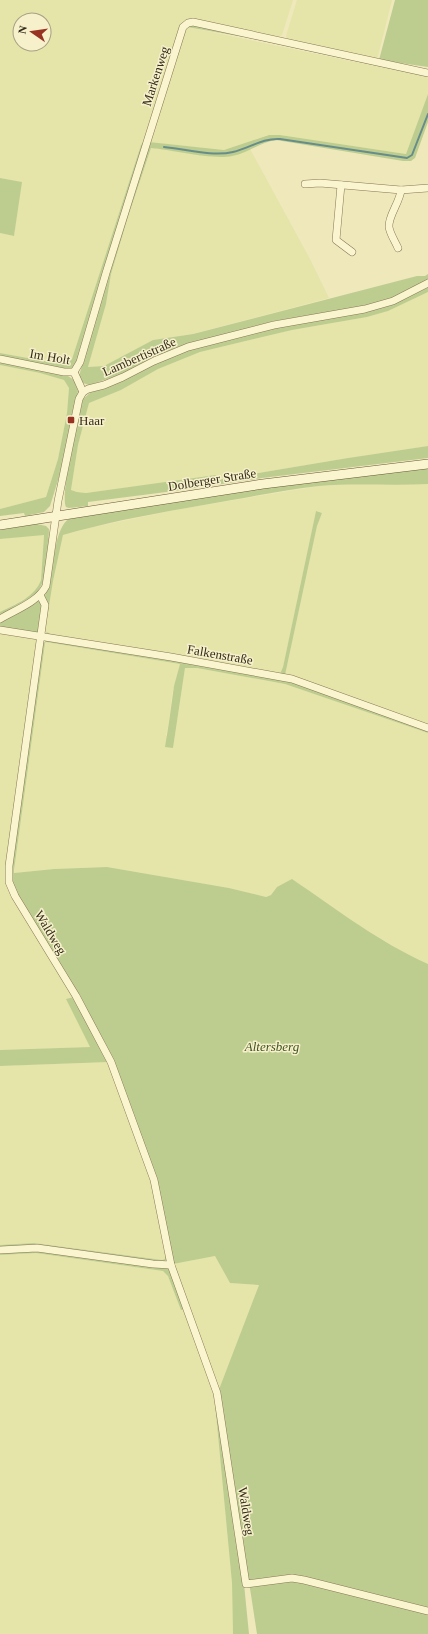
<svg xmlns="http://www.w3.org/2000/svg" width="428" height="1634" font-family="Georgia,serif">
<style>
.farmland{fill:#e5e4a9;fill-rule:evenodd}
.green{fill:#bdcd90}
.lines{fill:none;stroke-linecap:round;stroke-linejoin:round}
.stream{stroke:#678d8a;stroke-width:2}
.street-casing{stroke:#877755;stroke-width:8}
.secondary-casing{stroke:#685838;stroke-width:10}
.street{stroke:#faf4cf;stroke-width:7}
.secondary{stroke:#faf4cf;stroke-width:9}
.poi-dot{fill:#983323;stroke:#f6f0cb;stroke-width:1.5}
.labels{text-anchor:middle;stroke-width:3;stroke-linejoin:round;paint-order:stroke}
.street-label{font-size:13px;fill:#352b1a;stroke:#f6f0cb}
.poi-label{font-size:13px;fill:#352b1a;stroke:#f6f0cb;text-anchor:start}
.park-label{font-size:13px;font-style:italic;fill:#3e5320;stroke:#f6f0cb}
</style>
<rect width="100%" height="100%" fill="#efe8bb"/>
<!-- farmland -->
<g class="farmland">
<path d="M0,0H293L282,35L279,37L186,21L146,139L141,145L72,359L61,364L0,353V233L14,236L21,182L0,178ZM20,20H44V44H20Z"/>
<path d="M297,0H392L377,60L288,40L286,36Z"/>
<path d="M187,27L428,77V94L406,154L280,135H268L224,150L149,142L183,32Z"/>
<path d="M151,148L211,156L242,153L250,149L310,259L329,298L192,334L153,340L104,366L88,367L106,304L111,274L128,217Z"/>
<path d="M428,292V446L348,458L217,480L216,476L86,493L77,492L71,490L78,445L89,403L121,390L158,369L200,352L292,330L367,317L388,311Z"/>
<path d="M0,365L40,373L64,380L69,388L67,413L58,459L46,497L0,509Z"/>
<path d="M355,484H428V726L285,675L317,526L322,513L316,511L283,667L280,674L51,635L45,631L53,581L63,535L89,528L180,509L319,486Z"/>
<path d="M44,534L41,580L39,586L37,590L28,597L0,612V539Z"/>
<path d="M0,633L33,638L36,640L37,644L6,867L74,997L67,999L90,1047L0,1050Z"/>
<path d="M46,642L180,664L172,695L169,722L166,735L173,748L185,668H197L285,684L428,733V964L404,953L367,930L277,887L271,895L266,897L229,888L107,867L54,869L14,873L16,846L45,643Z"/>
<path d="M109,1062L152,1181L166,1251L165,1259L162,1260L34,1243L0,1245V1066Z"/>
<path d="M36,1253L163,1271L168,1276L182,1310L189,1308L173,1264L215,1256L230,1283L259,1285L218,1392L214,1394L232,1583L233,1634H0V1255Z"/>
</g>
<!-- green -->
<g class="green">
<path d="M395,0H428V67L379,60Z"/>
<path d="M190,24L428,74V77L244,37L187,27Z"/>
<path d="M428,94V122L415,158L411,161H403L276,140C260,142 248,153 232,156C213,160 172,150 151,148L128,217L111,274L106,304L88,367L104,366L153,340L193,334L417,276H425L428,274V280L392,298L365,306L274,321L213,338L123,374L89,385L83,383L79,376L108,273L149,142L224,150L269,135H280L406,154Z"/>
<path d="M146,139L78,362L71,369H64L0,357V353L61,364L72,359L141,145Z"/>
<path d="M0,178L22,182L14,236L0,233Z"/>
<path d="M428,285V292L388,311L367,317L292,330L200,352L158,369L121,390L89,403L78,445L71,490L77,492L86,493L216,475L217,480L348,458L428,446V458L262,478L174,491L88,502V506L69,508L66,507C60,495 77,426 80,409L83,399L91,392L106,388L155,363L189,350L274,328L366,312Z"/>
<path d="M0,361L65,374L74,380L78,391L64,461L50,506L44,512L25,516L24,513L0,516V509L46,497L58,459L67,413L69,388L64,380L40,373L0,365Z"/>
<path d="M428,468V484C392,486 355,483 319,486C290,489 261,495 232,500C176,510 118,519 63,535L53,581L45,631L52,635L280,674L283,667L316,511L322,513L317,526L285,675L320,688L50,636L45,631C45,620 43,607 45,596C46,591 49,586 50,581C53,566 55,527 69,519L266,487Z"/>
<path d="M37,524L46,526L49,529C48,549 50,584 32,597C23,604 11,609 0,615V612C16,604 35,597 41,580L44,535L0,539V530Z"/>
<path d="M36,601H39L43,604L39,634L0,628V622Z"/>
<path d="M47,640L170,659L292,682L428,730V733L285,684L197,668H185L173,748L165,747L169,722L174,686L180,664L46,642L45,643L14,870V873L54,869L107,867L229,888L266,897L271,895L277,887L292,879C336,909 379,942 428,964V1634H257L249,1582L244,1584L249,1634H233L232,1583L214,1393L218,1392L259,1285L230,1283L215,1256L173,1264L155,1179L109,1062L0,1066V1050L90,1047L66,999L74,997L17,895L12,883L11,865L42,644Z"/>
<path d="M34,1243L162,1260L165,1259L166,1251L167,1259L162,1263L37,1247L0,1248V1245Z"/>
<path d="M36,1250L165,1267L171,1271L185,1309L181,1310L168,1276L163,1271L36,1253L0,1255V1251Z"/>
</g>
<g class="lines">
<!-- stream -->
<path class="stream" d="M164,147C185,149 213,157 233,152C250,148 262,138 280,139L407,158L412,155L428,114"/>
<!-- street casing -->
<g class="street-casing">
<g id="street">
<path d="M305,184L320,183L401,190L428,188"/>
<path d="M341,185L336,240L352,252"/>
<path d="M398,248C395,241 390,234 389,227C388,216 400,202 401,190"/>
<path d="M0,359L64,372H74"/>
<path d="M74,372L80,362L106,273L183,27L188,23L193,22L428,73"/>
<path d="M74,372L83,392"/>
<path d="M40,595L45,605L9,866V882L15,896L76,996L111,1062L154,1180L171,1265L217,1393L246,1584L292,1578L304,1580L428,1611"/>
<path d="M0,619C15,610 38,602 46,586L58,501L79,399L83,392L88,389L104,385L123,377L154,361L188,347L274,325L365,309L393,301L428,283"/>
<path d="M0,630L171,657L292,679L428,728"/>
<path d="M0,1250L37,1248L153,1264L171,1265"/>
</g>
</g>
<!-- secondary casing -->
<g class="secondary-casing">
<path id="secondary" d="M0,525L263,484L428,464"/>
</g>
<!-- street -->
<use href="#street" class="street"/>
<!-- secondary -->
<use href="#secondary" class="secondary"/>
</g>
<!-- markers -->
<rect class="poi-dot" x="67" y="416" width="8" height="8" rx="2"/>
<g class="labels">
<!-- street labels -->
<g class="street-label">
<text transform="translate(155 76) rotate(-72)" y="5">Markenweg</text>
<text transform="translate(50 356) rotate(10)" y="5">Im Holt</text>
<text transform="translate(139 356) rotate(-24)" y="5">Lambertistraße</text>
<text transform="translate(212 479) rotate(-9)" y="5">Dolberger Straße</text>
<text transform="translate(220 654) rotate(10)" y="5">Falkenstraße</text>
<text transform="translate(51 932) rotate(59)" y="5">Waldweg</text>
<text transform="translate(247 1511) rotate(81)" y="5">Waldweg</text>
</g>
<!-- poi labels -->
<g class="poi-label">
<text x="79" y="425">Haar</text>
</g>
<!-- park labels -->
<g class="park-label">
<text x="272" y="1051">Altersberg</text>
</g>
</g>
<!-- north arrow -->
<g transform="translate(32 32) rotate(283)"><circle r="19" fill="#f6f0cb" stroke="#a9a184"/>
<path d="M0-3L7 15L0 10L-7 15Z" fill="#983323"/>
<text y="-6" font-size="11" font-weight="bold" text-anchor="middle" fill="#352b1a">N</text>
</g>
</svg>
